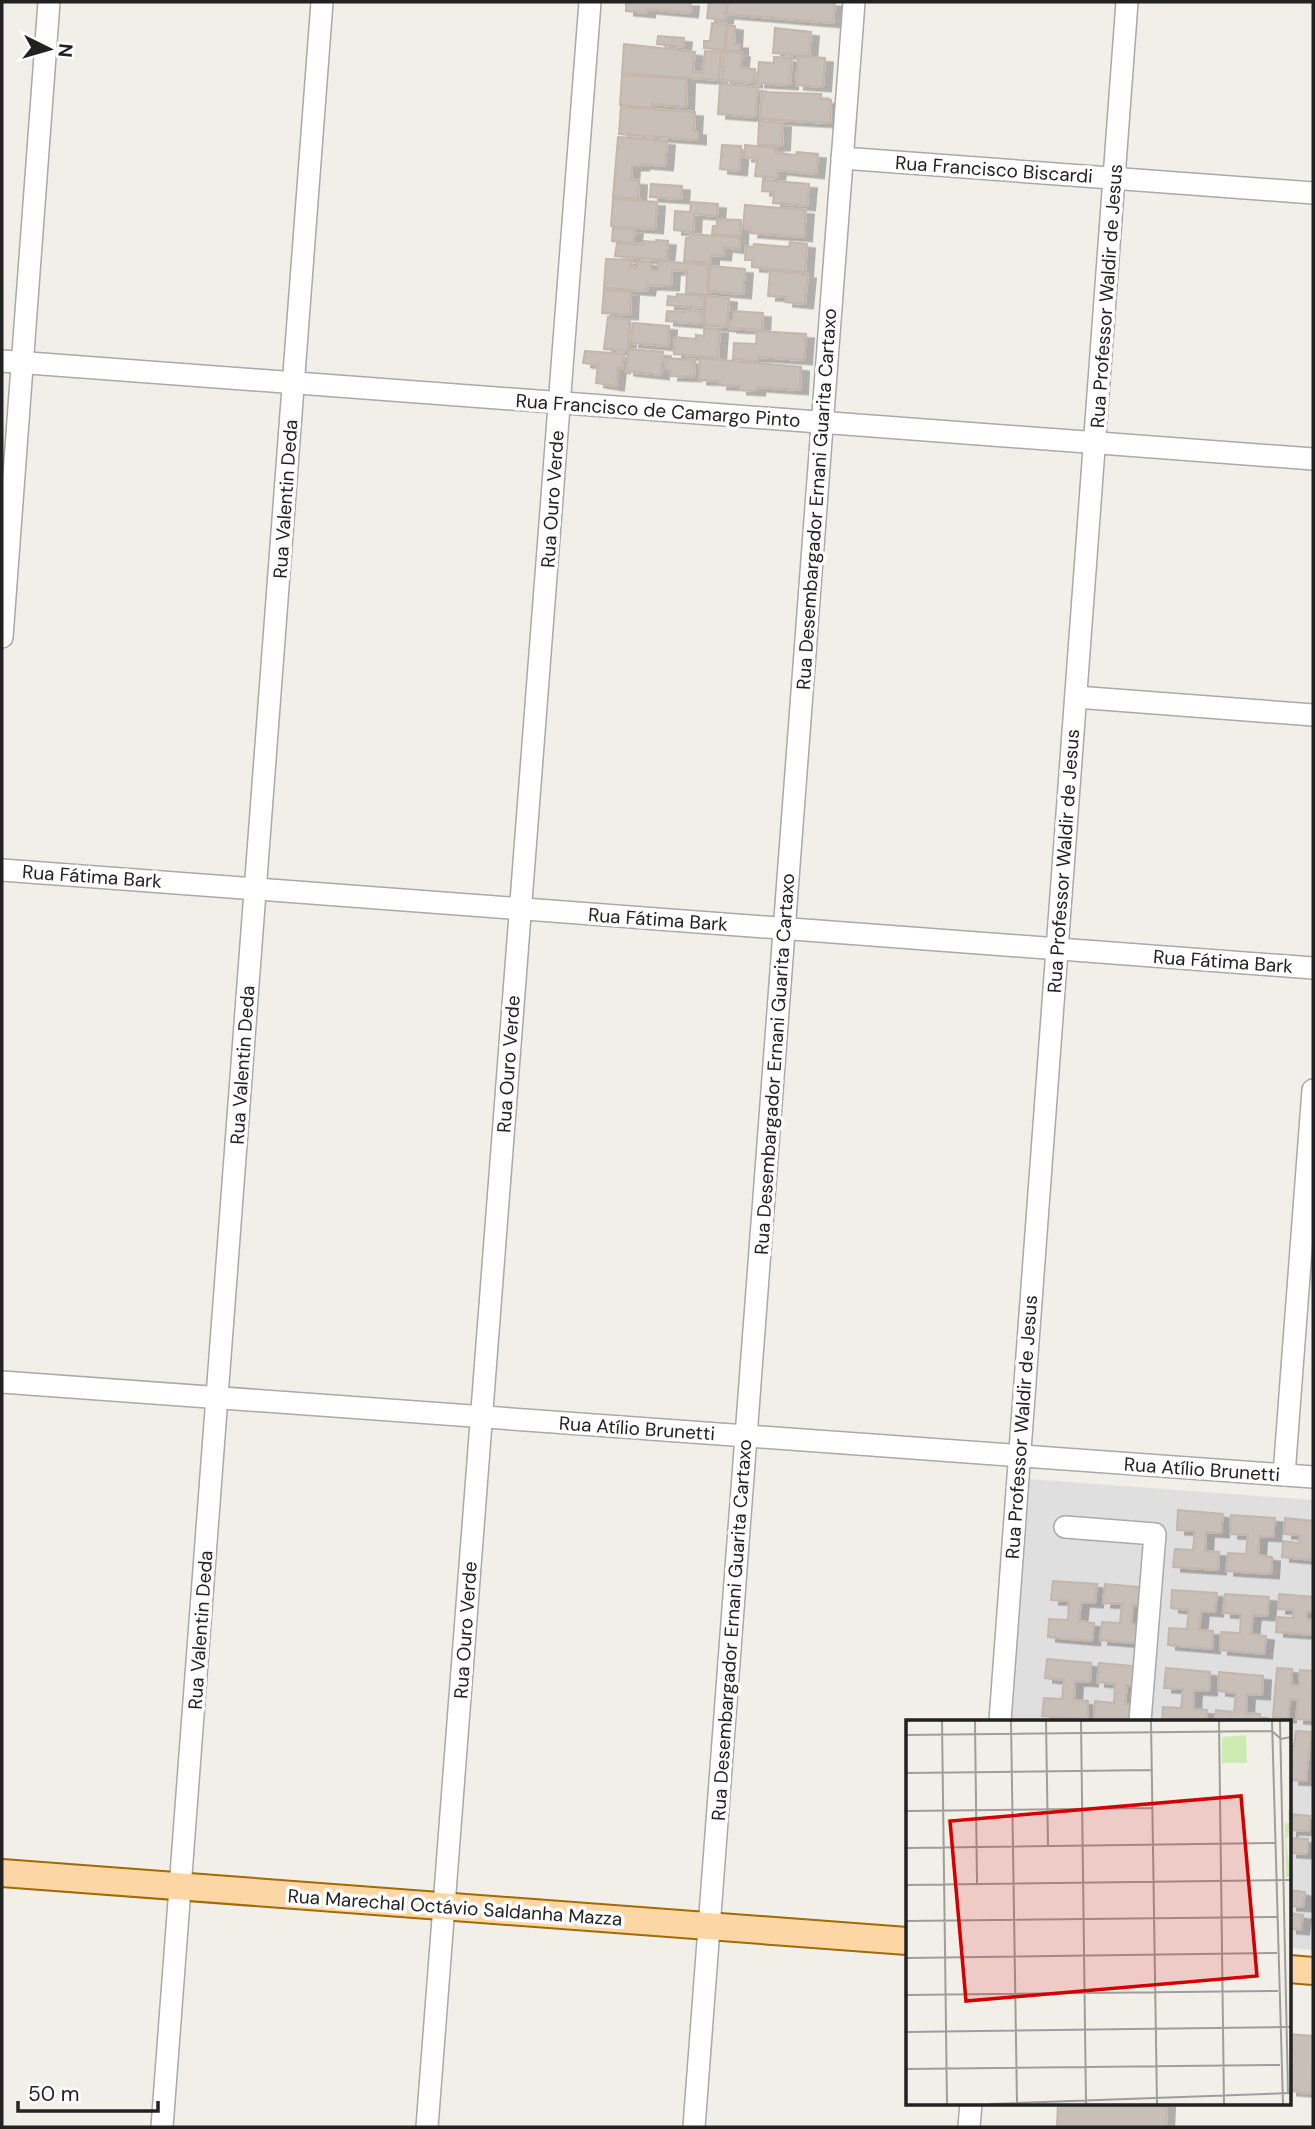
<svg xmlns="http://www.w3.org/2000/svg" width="1315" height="2129" font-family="'DM Sans',sans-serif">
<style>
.residential{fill:#e0dfdf}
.building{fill:#c7bfb8;stroke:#c4b6ab;stroke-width:2;filter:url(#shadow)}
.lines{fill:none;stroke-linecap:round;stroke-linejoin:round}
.minor-casing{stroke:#a9a9a9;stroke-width:24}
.major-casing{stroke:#a06b00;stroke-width:30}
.minor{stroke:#fff;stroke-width:21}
.major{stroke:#fcd6a4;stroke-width:26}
.labels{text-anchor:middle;stroke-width:7;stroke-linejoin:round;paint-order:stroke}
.street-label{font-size:19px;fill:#222;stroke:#fff}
.inset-road{fill:none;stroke:#9f9d99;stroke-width:2}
.view{fill:#d40000;fill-opacity:0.15;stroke:#d40000;stroke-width:3.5}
.inset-edge{fill:none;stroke:#222;stroke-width:3.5}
</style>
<defs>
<filter id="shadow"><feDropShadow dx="8" dy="4.5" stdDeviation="0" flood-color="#0004"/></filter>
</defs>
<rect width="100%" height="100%" fill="#f2efe9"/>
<!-- residential -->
<path class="residential" d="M1029,1479L1313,1500V1950L1289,1948V1721H1011Z"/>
<!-- building -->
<g class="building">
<path d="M626,2H691L690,13L647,9V13L626,11Z"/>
<path d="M709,2H726L725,20L707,18Z"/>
<path d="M728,2H835L833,23L727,14Z"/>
<path d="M712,23L726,24L724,50L704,48V41H710Z"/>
<path d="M728,25L735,26L734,44H740V51L726,50Z"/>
<path d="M775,28L811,32L809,56L773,53Z"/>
<path d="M658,36L684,38L683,47L657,44Z"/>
<path d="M624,44L695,52L693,72L703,73L705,51L721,52L719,80L622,73Z"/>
<path d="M724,52L742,53L740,68L755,69L754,83L722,80Z"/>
<path d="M798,56L825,58L823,87L796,85Z"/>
<path d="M774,57L792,58L790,85L757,83L759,62L774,63Z"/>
<path d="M622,75L687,79L686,107L652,104V108L620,105Z"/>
<path d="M720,84L758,87L755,117L718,114Z"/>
<path d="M762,92L821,94V99L831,100L830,123L760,119Z"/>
<path d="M621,107L695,112L694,131H698V140L619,134Z"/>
<path d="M759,121L783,123L782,146L758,145Z"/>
<path d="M618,137L667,141L665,166L641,164V166H632L631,180L639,181L638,199L613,197Z"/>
<path d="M722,145L741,146L739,171L720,169Z"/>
<path d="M745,145L776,148L775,153L796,155L797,152L818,154L816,174L778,170L777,178L755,176L757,159L744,157Z"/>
<path d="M763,180L809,184L807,206L773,203L774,192L762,191Z"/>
<path d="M651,184L682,186L681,199L650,197Z"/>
<path d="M613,199L657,202L655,229L611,226Z"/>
<path d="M691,202L718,204L717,216L694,214L693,232L674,230L675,211L690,212Z"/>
<path d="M745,205L806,210L804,237L750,233L751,229L743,228Z"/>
<path d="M717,219L741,220L740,236L712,234L713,226H717Z"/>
<path d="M613,228L635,230L633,243L612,241Z"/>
<path d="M691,234L740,238L739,249L724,247L723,256L711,255V263L684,261L686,238H690Z"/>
<path d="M656,240L668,241L666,260L615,256L617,243L643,245L644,241L656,242Z"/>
<path d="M790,242L807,244L805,272L752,267V260H745L746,246L753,247L754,244L789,247Z"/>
<path d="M606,259L632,260L631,267L637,268V261L651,262V270H658V261L709,265L707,295L686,293L687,271L672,270L671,286L648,285L647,291L604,288Z"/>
<path d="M710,266L745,269L743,294L708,291Z"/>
<path d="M770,271L808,274L805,304L785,302L786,297L768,296Z"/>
<path d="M604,290L631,292L630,315L602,313Z"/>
<path d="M677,294L705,296L704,308L667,305L668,296L676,297Z"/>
<path d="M706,296L729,298L727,327L704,325Z"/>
<path d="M685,310L703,312L702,324L666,321L667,311L685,312Z"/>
<path d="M733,311L763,313L762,330L729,328V320H733Z"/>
<path d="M608,317L630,320L627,351L604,349Z"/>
<path d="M633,323L669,326L668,346L631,343Z"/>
<path d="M704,328L720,329L718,358L674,354L675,337L696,339V335L704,336Z"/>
<path d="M757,331L806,334L804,360L758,357V361L733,359L734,343L756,344Z"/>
<path d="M629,349L663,352L661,375L626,371Z"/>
<path d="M585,351L624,354L622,369L618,368L616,386L596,383L598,365L583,363Z"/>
<path d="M666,358L695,360L694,377L670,376L671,370H665Z"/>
<path d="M700,358L801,367L800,390L757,387V391L739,390V386L719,385L720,381L699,380Z"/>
<path d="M1178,1510L1223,1514L1221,1533L1206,1532L1205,1551L1219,1552L1218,1570L1173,1567L1175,1549L1193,1550L1195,1531L1177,1530Z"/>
<path d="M1231,1515L1275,1518L1273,1537L1259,1536L1258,1555L1272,1557L1271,1574L1226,1571L1228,1553L1246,1554L1248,1535L1230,1534Z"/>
<path d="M1285,1518L1313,1521V1560L1282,1557L1283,1541L1299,1543L1300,1535L1284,1534Z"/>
<path d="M1053,1581L1097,1584L1095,1603L1081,1602L1079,1621L1094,1623L1092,1641L1048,1637L1049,1619L1068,1620L1069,1601L1051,1600Z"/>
<path d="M1105,1584L1149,1588L1148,1607L1133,1605L1131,1624L1146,1626L1144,1644L1100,1640L1102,1622L1120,1623L1122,1604L1103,1603Z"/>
<path d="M1172,1590L1217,1593L1215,1612L1201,1611L1199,1630L1213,1631L1212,1649L1168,1645L1169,1628L1187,1629L1189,1610L1171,1608Z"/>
<path d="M1225,1594L1269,1597L1267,1616L1253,1615L1251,1634L1266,1636L1264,1654L1220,1650L1221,1632L1240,1633L1241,1614L1223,1613Z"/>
<path d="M1279,1594L1313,1597V1612H1307V1619L1313,1620V1635L1276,1632L1277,1617L1293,1618L1294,1610L1278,1609Z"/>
<path d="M1047,1659L1091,1663L1090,1682L1075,1681L1074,1700L1088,1701L1087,1719L1042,1716L1044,1698L1062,1699L1064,1680L1045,1678Z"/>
<path d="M1099,1663L1143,1667L1141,1686L1127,1685L1125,1704L1140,1705L1138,1721L1094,1719L1095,1701L1114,1703L1115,1684L1097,1682Z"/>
<path d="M1166,1668L1210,1672L1209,1691L1194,1690L1193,1709L1207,1710L1206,1721H1162L1163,1707L1181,1708L1183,1689L1164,1688Z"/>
<path d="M1277,1668L1292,1669L1291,1685L1299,1686L1300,1670L1313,1671L1311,1720L1296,1719L1298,1700L1290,1699L1288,1718L1273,1717Z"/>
<path d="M1219,1672L1263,1676L1262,1695L1247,1694L1246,1713L1260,1714V1721H1215L1216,1710L1234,1712L1236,1693L1218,1691Z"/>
<path d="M1296,1731L1311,1732L1306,1781L1291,1780L1293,1760H1289V1746H1294Z"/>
<path d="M1289,1814L1310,1816L1309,1831L1290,1830L1289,1838L1308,1839L1307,1854L1289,1853Z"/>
<path d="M1289,1890L1305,1892L1303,1907L1289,1906Z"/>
<path d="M1289,1913L1303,1915L1301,1930L1289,1929Z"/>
<path d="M1289,2034L1313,2036L1312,2093L1289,2091Z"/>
<path d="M1058,2103H1167L1166,2127H1057Z"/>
</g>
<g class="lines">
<!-- minor casing -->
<g class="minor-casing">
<g id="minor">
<path d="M842,158L1313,193"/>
<path d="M2,361L1313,459"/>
<path d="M2,637L49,2"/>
<path d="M1076,697L1313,715"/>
<path d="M2,870L1313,968"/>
<path d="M2,1382L1313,1477"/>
<path d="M1284,1475L1313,1090"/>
<path d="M1065,1527L1155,1534L1140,1721"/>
<path d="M1000,1721L1127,2"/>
<path d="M162,2127L322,2"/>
<path d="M427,2127L590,2"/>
<path d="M694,2127L854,2"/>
<path d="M969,2127L971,2103"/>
</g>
</g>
<!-- major casing -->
<g class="major-casing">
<g id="major">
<path d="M2,1873L907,1941"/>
<path d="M1289,1969L1313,1971"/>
</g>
</g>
<!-- minor -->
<use href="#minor" class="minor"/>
<!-- major -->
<use href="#major" class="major"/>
</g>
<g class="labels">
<!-- street labels -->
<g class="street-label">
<text transform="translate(994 169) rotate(4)" y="7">Rua Francisco Biscardi</text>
<text transform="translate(1106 296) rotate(-86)" y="7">Rua Professor Waldir de Jesus</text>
<text transform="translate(658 410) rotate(4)" y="7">Rua Francisco de Camargo Pinto</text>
<text transform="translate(285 499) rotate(-86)" y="7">Rua Valentin Deda</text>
<text transform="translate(552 499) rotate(-86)" y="7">Rua Ouro Verde</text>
<text transform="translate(816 499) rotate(-86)" y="7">Rua Desembargador Ernani Guarita Cartaxo</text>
<text transform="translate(1063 861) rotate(-86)" y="7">Rua Professor Waldir de Jesus</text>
<text transform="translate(92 876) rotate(4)" y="7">Rua Fátima Bark</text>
<text transform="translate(658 919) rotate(4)" y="7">Rua Fátima Bark</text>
<text transform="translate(1223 961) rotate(4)" y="7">Rua Fátima Bark</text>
<text transform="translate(508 1064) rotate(-86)" y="7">Rua Ouro Verde</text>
<text transform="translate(774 1064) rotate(-86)" y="7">Rua Desembargador Ernani Guarita Cartaxo</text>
<text transform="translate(242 1065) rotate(-86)" y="7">Rua Valentin Deda</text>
<text transform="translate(1021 1427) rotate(-86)" y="7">Rua Professor Waldir de Jesus</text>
<text transform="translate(637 1428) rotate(4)" y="7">Rua Atílio Brunetti</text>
<text transform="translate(1202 1469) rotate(4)" y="7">Rua Atílio Brunetti</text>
<text transform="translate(200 1630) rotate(-86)" y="7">Rua Valentin Deda</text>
<text transform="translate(465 1630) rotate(-86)" y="7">Rua Ouro Verde</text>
<text transform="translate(731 1630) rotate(-86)" y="7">Rua Desembargador Ernani Guarita Cartaxo</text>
<text transform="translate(455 1907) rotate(4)" y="7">Rua Marechal Octávio Saldanha Mazza</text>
</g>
</g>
<!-- overview -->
<g transform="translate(906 1720)">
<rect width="385" height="385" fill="#f2efe9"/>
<path d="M340,15L341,43H316V17ZM382,90H385V110L380,120L385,157H380L379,103H383Z" fill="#cdebb0"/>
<path class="inset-road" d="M36,1L41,384M69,1L71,163M105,1L111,384M140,1L142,125M175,1L180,384M245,1L251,384M313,1L318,384M366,1L377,384M374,1L382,373M0,15L366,11L375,19L385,17M0,53L246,50M0,91L246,88M0,128L369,123M0,165L385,160M0,201L371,197M0,238L371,233M0,275L372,271M0,312L385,307M0,349L374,345M84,384L385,373"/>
<path class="view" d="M335,76L351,256L60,281L44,101Z"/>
<rect width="385" height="385" class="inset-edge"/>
</g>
<!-- border -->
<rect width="1315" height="2129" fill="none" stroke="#222222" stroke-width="7"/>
<!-- north arrow -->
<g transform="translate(49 49) rotate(95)" stroke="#ffffff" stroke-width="5" paint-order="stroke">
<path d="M0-5L12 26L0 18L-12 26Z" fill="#222222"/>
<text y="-10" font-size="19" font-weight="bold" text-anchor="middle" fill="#222222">N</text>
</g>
<!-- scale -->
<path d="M18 2101v10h140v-10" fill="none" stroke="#222222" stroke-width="3.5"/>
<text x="28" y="2101" font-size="21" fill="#222222" stroke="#ffffff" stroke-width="5" paint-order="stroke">50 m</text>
</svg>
